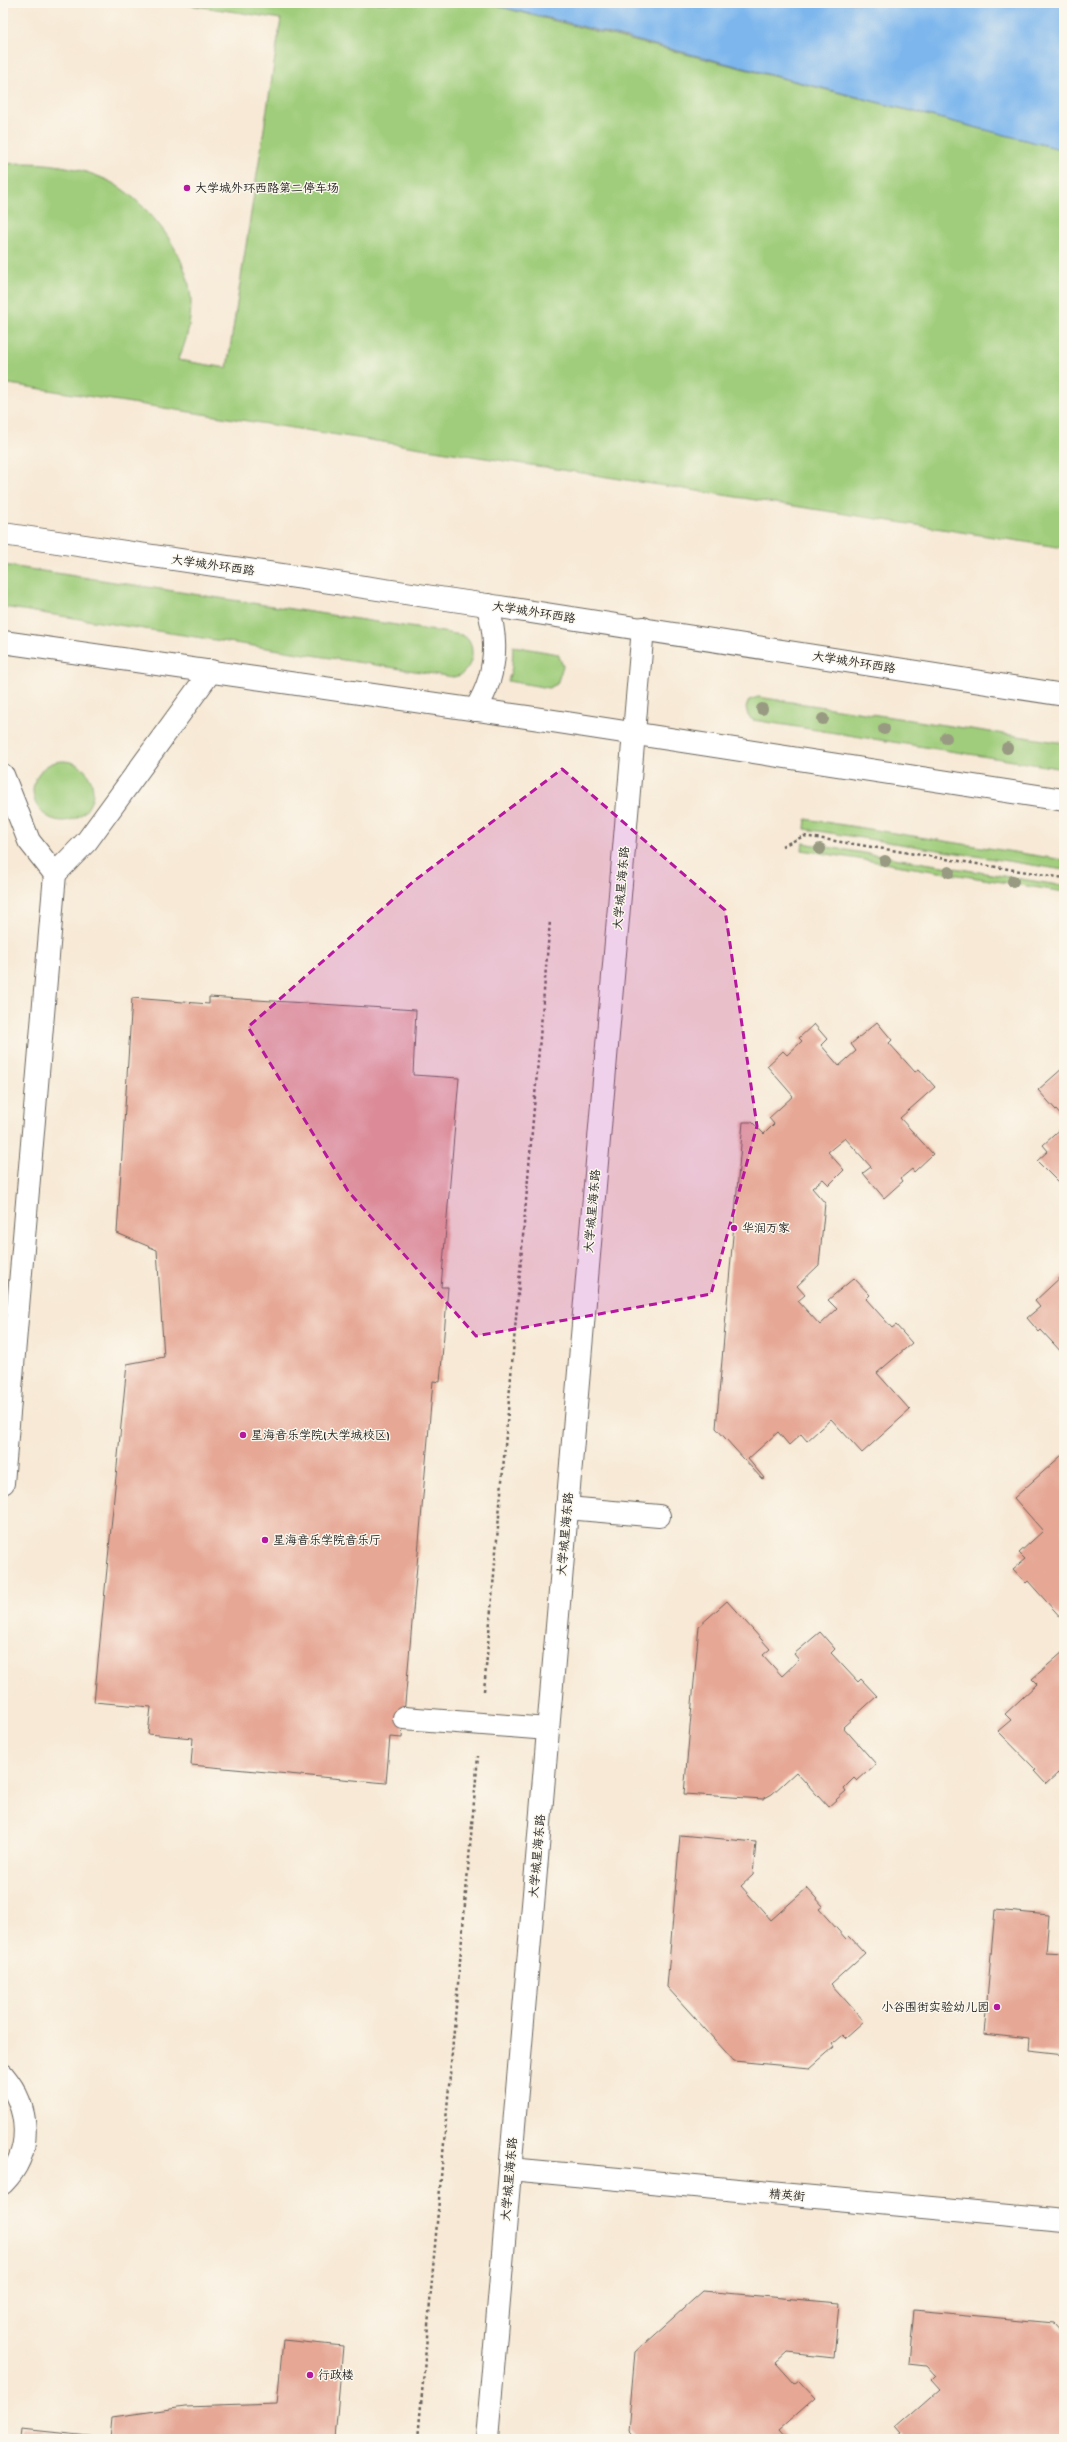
<svg xmlns="http://www.w3.org/2000/svg" width="1067" height="2442" font-family="'Gochi Hand','LXGW WenKai TC',sans-serif">
<style>
.green{fill:#a0cd7b;stroke:#5e744c}
.water{fill:#7bb6ed;stroke:#4c6984}
.building{fill:#e6a795}
.lines{fill:none;stroke-linecap:round;stroke-linejoin:round}
.lane-casing{stroke:#69645d;stroke-width:24}
.secondary-casing{stroke:#69645d;stroke-width:24}
.primary-casing{stroke:#69645d;stroke-width:24}
.path{stroke:#69645d;stroke-width:2.5;stroke-dasharray:3 3;stroke-linecap:butt}
.lane{stroke:#fff;stroke-width:22}
.secondary{stroke:#fff;stroke-width:22}
.primary{stroke:#fff;stroke-width:22}
.tree{fill:#989a81}
.marked{fill:#b5179e;fill-opacity:0.2;stroke:#b5179e;stroke-width:3;stroke-dasharray:8 5;stroke-linejoin:round}
.poi-dot{fill:#b5179e;stroke:#fbf7ec;stroke-width:1.5}
.labels{text-anchor:middle;stroke-width:3;stroke-linejoin:round;paint-order:stroke}
.poi-label{font-size:12px;fill:#1c1c1c;stroke:#fbf7ec;text-anchor:start}
.street-label{font-size:12px;fill:#1c1c1c;stroke:#fbf7ec}
</style>
<rect width="100%" height="100%" fill="#fbf7ec"/>
<filter id="ink" filterUnits="userSpaceOnUse"><feTurbulence type="fractalNoise" baseFrequency=".025" numOctaves="2"/><feDisplacementMap in="SourceGraphic" scale="8" xChannelSelector="R" yChannelSelector="G"/><feConvolveMatrix kernelMatrix="1 2 1 2 8 2 1 2 1" color-interpolation-filters="sRGB"/></filter>
<filter id="wash" filterUnits="userSpaceOnUse"><feTurbulence type="fractalNoise" baseFrequency=".012" numOctaves="4" result="noise"/><feDisplacementMap in="SourceGraphic" scale="16" xChannelSelector="R" yChannelSelector="G"/><feGaussianBlur stdDeviation="0.9" result="paint"/><feColorMatrix in="noise" values="0 0 0 0 0 0 0 0 0 0 0 0 0 0 0 0 0 1.4 0 .05"/><feComposite in="paint" operator="in"/></filter>
<g filter="url(#wash)">
<rect width="100%" height="100%" fill="#f7e9d5"/>
<!-- green -->
<g class="green">
<path d="M177,3H484L1064,150V548L3,383V164C39,161 74,165 107,180C147,200 190,255 191,301C191,322 187,341 178,360L227,368L281,19Z"/>
<path d="M3,565L462,635C480,643 472,676 453,677L3,607Z"/>
<path d="M513,646L558,654L563,666L557,684L549,688L508,681L512,667Z"/>
<path d="M758,697L1064,743V769L753,720L748,716L746,707L749,700Z"/>
<circle cx="63" cy="791" r="30"/>
<path d="M806,819L1064,860V870L805,829Z"/>
<path d="M803,843L1064,886V892L802,850Z"/>
</g>
<!-- water -->
<path class="water" d="M484,3H1064V150L561,21Z"/>
<g id="blocks">
<!-- building -->
<g class="building">
<path d="M209,997L416,1010L413,1075L459,1078L441,1287H448L440,1382L433,1381L402,1738L390,1737L386,1783L191,1765L193,1738L148,1734L151,1707L94,1702L127,1364L164,1357L157,1250L117,1233L132,998L209,1004Z"/>
<path d="M877,1022L892,1040L889,1043L915,1072L919,1069L935,1087L900,1118L933,1154L914,1172L912,1169L901,1178L903,1181L884,1198L863,1173L871,1167L845,1138L828,1152L844,1170L829,1185L823,1179L812,1188L825,1203L819,1265L797,1286L805,1295L798,1301L820,1325L837,1309L828,1300L854,1278L870,1295L866,1299L892,1328L896,1325L912,1343L877,1373L910,1410L862,1453L831,1419L807,1441L801,1434L789,1445L778,1432L748,1459L764,1478L762,1479L716,1428L743,1122H752L764,1134L774,1124L769,1118L793,1096L767,1066L783,1051L787,1055L802,1041L799,1038L814,1024L827,1039L821,1045L839,1066L856,1051L851,1044Z"/>
<path d="M1064,1067V1119L1038,1090Z"/>
<path d="M1064,1126V1188L1037,1161L1048,1151L1043,1145Z"/>
<path d="M1064,1274V1355L1041,1330L1039,1332L1027,1318L1040,1307L1035,1301Z"/>
<path d="M1062,1455L1064,1458L1063,1620L1028,1581L1026,1583L1013,1569L1025,1559L1019,1553L1043,1531L1014,1498Z"/>
<path d="M727,1601L770,1649L763,1655L782,1676L799,1660L794,1654L820,1632L835,1649L831,1653L858,1682L861,1679L877,1696L843,1727L876,1764L857,1781L854,1778L844,1788L846,1791L828,1807L796,1772L772,1794L763,1799L684,1794L699,1626Z"/>
<path d="M1064,1651V1779L1058,1773L1046,1784L1034,1771L1036,1770L998,1731L1011,1720L1005,1714L1037,1684L1032,1679Z"/>
<path d="M680,1835L756,1842L753,1875L741,1886L771,1920L807,1888L823,1906L819,1909L846,1939L849,1936L865,1953L831,1984L864,2021L845,2038L842,2035L832,2044L834,2047L810,2068L734,2061L667,1987Z"/>
<path d="M995,1910L1049,1915L1046,1952L1064,1953V2054L1028,2050L1029,2039L984,2034Z"/>
<path d="M703,2291L839,2303L834,2358L787,2353L776,2363L795,2384L799,2381L815,2398L780,2429L789,2439H636L628,2431L635,2352Z"/>
<path d="M914,2310L1054,2323L1064,2334V2439H897L902,2435L896,2428L939,2390L930,2380L935,2375L927,2366L909,2364Z"/>
<path d="M283,2340L343,2346L335,2439H110L112,2417L185,2407L277,2404Z"/>
<path d="M22,2429L107,2438V2439H21Z"/>
</g>
</g>
</g>
<g filter="url(#ink)">
<use href="#blocks" fill-opacity="0" stroke="#69645d" stroke-width="1"/>
<g class="lines">
<!-- lane casing -->
<g class="lane-casing">
<g id="lane">
<path d="M3,775L29,841L55,874L87,841L211,671"/>
<path d="M3,1483L55,874"/>
<path d="M567,1508L659,1516"/>
<path d="M404,1718L548,1729"/>
<path d="M3,2075C30,2107 34,2152 3,2183"/>
</g>
</g>
<!-- secondary casing -->
<g class="secondary-casing">
<path id="secondary" d="M510,2169L1064,2220"/>
</g>
<!-- primary casing -->
<g class="primary-casing">
<g id="primary">
<path d="M3,534L487,605L1064,695"/>
<path d="M3,642L527,717L1064,800"/>
<path d="M475,710C496,677 499,641 487,605"/>
<path d="M487,2439L643,628"/>
</g>
</g>
<!-- path -->
<g class="path">
<path d="M782,846L804,836L1064,878"/>
<path d="M484,1691L550,921"/>
<path d="M418,2439L478,1756"/>
</g>
<!-- lane -->
<use href="#lane" class="lane"/>
<!-- secondary -->
<use href="#secondary" class="secondary"/>
<!-- primary -->
<use href="#primary" class="primary"/>
</g>
<!-- trees -->
<g class="tree">
<circle cx="762" cy="709" r="6"/>
<circle cx="823" cy="719" r="6"/>
<circle cx="884" cy="729" r="6"/>
<circle cx="946" cy="738" r="6"/>
<circle cx="1007" cy="748" r="6"/>
<circle cx="820" cy="849" r="6"/>
<circle cx="885" cy="861" r="6"/>
<circle cx="949" cy="872" r="6"/>
<circle cx="1013" cy="881" r="6"/>
</g>
</g>
<!-- marked area -->
<path class="marked" d="M562,769L725,910L757,1126L711,1294L476,1336L348,1191L248,1027L414,881Z"/>
<!-- markers -->
<g class="poi-dot">
<circle cx="187" cy="188" r="4"/>
<circle cx="734" cy="1228" r="4"/>
<circle cx="243" cy="1435" r="4"/>
<circle cx="265" cy="1540" r="4"/>
<circle cx="997" cy="2007" r="4"/>
<circle cx="310" cy="2375" r="4"/>
</g>
<g class="labels">
<!-- poi labels -->
<g class="poi-label">
<text x="195" y="192">大学城外环西路第二停车场</text>
<text x="742" y="1232">华润万家</text>
<text x="251" y="1439">星海音乐学院(大学城校区)</text>
<text x="273" y="1544">星海音乐学院音乐厅</text>
<text x="989" y="2011" text-anchor="end">小谷围街实验幼儿园</text>
<text x="318" y="2379">行政楼</text>
</g>
<!-- street labels -->
<g class="street-label">
<text transform="translate(213 565) rotate(8)" y="4">大学城外环西路</text>
<text transform="translate(534 612) rotate(9)" y="4">大学城外环西路</text>
<text transform="translate(854 662) rotate(9)" y="4">大学城外环西路</text>
<text transform="translate(621 888) rotate(-85)" y="4">大学城星海东路</text>
<text transform="translate(592 1211) rotate(-85)" y="4">大学城星海东路</text>
<text transform="translate(565 1534) rotate(-85)" y="4">大学城星海东路</text>
<text transform="translate(537 1856) rotate(-85)" y="4">大学城星海东路</text>
<text transform="translate(509 2179) rotate(-85)" y="4">大学城星海东路</text>
<text transform="translate(787 2195) rotate(5)" y="4">精英街</text>
</g>
</g>
<!-- margin -->
<rect width="1067" height="2442" fill="none" stroke="#fbf7ec" stroke-width="16"/>
</svg>
